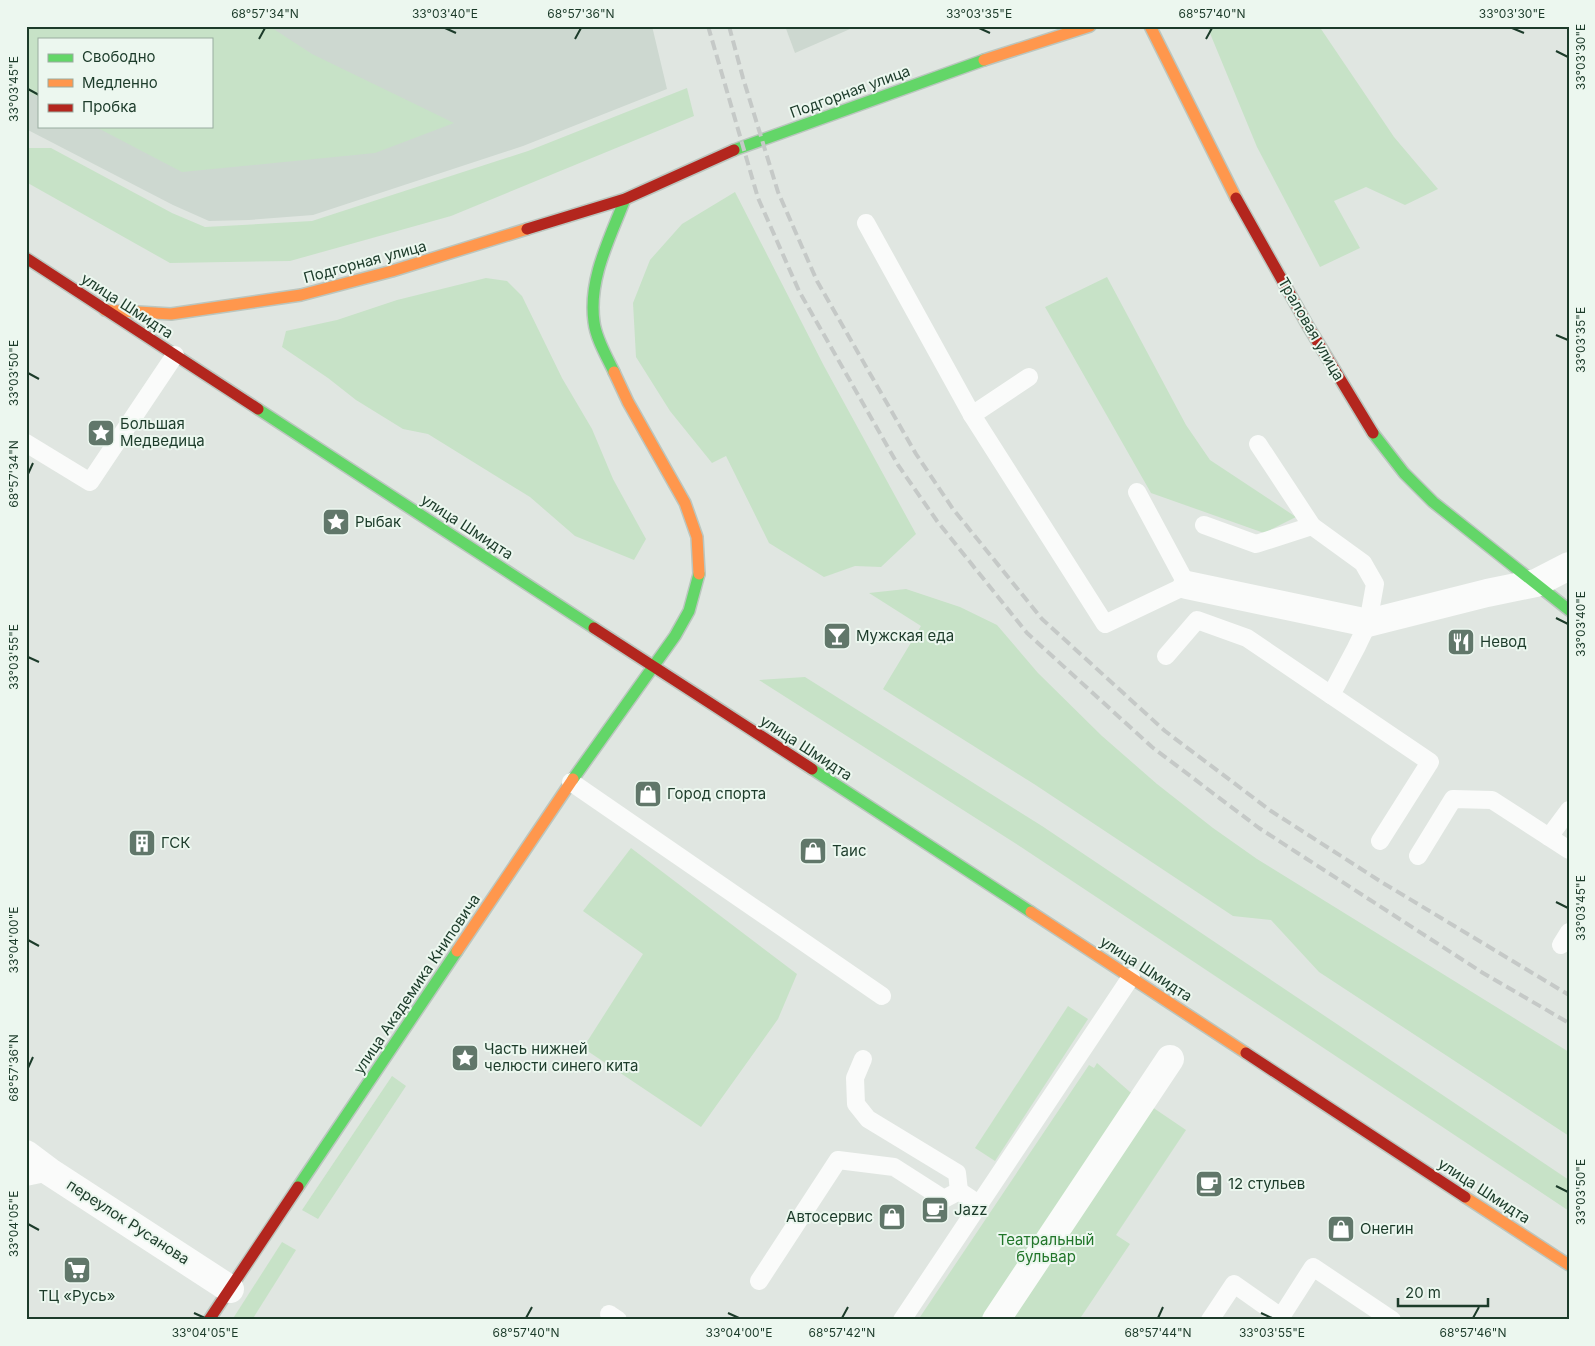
<svg xmlns="http://www.w3.org/2000/svg" width="1595" height="1346" font-family="Inter,sans-serif">
<style>
.built{fill:#cdd8d0;fill-rule:evenodd}
.green{fill:#c7e2c7}
.lines{fill:none;stroke-linecap:round;stroke-linejoin:round}
.fast-casing{stroke:#bbc6bf;stroke-width:14}
.slow-casing{stroke:#bbc6bf;stroke-width:14}
.jam-casing{stroke:#bbc6bf;stroke-width:14}
.lane{stroke:#fafbfa;stroke-width:18}
.street{stroke:#fafbfa;stroke-width:28}
.fast{stroke:#63d668;stroke-width:11}
.slow{stroke:#ff974d;stroke-width:11}
.jam{stroke:#b3261e;stroke-width:11}
.rail{stroke:#c5c9c7;stroke-width:4;stroke-dasharray:10 5;stroke-linecap:butt}
.ticks{fill:none;stroke:#1c3b2a;stroke-width:2}
.labels{text-anchor:middle;stroke-width:4;stroke-linejoin:round;paint-order:stroke}
.street-label{font-size:15px;fill:#1c3b2a;stroke:#ecf7ef}
.poi-label{font-size:15px;fill:#1c3b2a;stroke:#ecf7ef;text-anchor:start}
.park-label{font-size:15px;fill:#22762a;stroke:#ecf7ef}
.neatline{fill:none;stroke:#1c3b2a;stroke-width:2}
.ticks-label{font-size:12px;text-anchor:middle;fill:#1c3b2a}
</style>
<rect width="100%" height="100%" fill="#e0e6e1"/>
<!-- built -->
<g class="built">
<path d="M26,26H652L667,89L523,146L313,215L249,220L209,221L173,205L26,129ZM39,39H211V126H39Z"/>
<path d="M785,26H857L795,53Z"/>
</g>
<!-- green -->
<g class="green">
<path d="M26,26H269L312,54L454,123L375,153L182,172L94,126H211V39H39V97L26,91Z"/>
<path d="M1207,26H1319L1394,137L1438,189L1405,205L1366,187L1334,201L1360,248L1320,267L1257,147Z"/>
<path d="M687,88L694,116L451,216L290,261L170,263L26,182V148H51L172,213L205,227L312,221L528,151Z"/>
<path d="M735,192L824,366L916,534L881,567L855,566L824,577L769,543L726,456L712,463L670,411L636,357L633,303L650,260L682,224Z"/>
<path d="M1107,277L1186,425L1210,460L1296,517L1264,533L1151,493L1045,307Z"/>
<path d="M486,278L507,281L522,296L562,378L592,429L613,479L646,539L634,560L575,536L530,497L428,434L403,429L356,400L328,378L282,347L286,331L337,320L397,300Z"/>
<path d="M906,589L960,607L997,625L1038,673L1102,736L1157,784L1213,828L1257,859L1569,1052V1136L1319,972L1271,920L1233,916L1034,784L883,689L921,626L869,593Z"/>
<path d="M805,677L1042,826L1569,1180V1211L1021,847L759,680Z"/>
<path d="M631,848L797,974L778,1019L701,1127L583,1048L643,954L583,911Z"/>
<path d="M1068,1006L1088,1019L995,1161L975,1148Z"/>
<path d="M1097,1063L1130,1092L1186,1130L1116,1235L1130,1244L1079,1320H918L1089,1065L1094,1068Z"/>
<path d="M392,1076L406,1086L318,1219L302,1210Z"/>
<path d="M282,1242L296,1250L252,1320H232Z"/>
</g>
<g class="lines">
<!-- fast casing -->
<g class="fast-casing">
<g id="fast">
<path d="M734,150L984,60"/>
<path d="M614,372C607,357 596,339 594,322C588,279 610,238 625,199"/>
<path d="M258,409L594,628"/>
<path d="M1373,433L1404,473L1433,502L1569,610"/>
<path d="M812,769L1031,912"/>
<path d="M573,779L675,636L689,611L699,574"/>
<path d="M298,1187L457,951"/>
</g>
</g>
<!-- slow casing -->
<g class="slow-casing">
<g id="slow">
<path d="M1150,26L1236,198"/>
<path d="M984,60L1090,26"/>
<path d="M105,310L171,314L301,295L392,271L527,229"/>
<path d="M614,372L628,402L685,503L697,537L699,574"/>
<path d="M1031,912L1246,1053"/>
<path d="M457,951L573,779"/>
<path d="M1465,1197L1569,1265"/>
</g>
</g>
<!-- jam casing -->
<g class="jam-casing">
<g id="jam">
<path d="M1236,198L1308,326L1373,433"/>
<path d="M527,229L625,199L734,150"/>
<path d="M26,258L258,409"/>
<path d="M594,628L812,769"/>
<path d="M1246,1053L1465,1197"/>
<path d="M209,1320L298,1187"/>
</g>
</g>
<!-- lane -->
<g class="lane">
<path d="M866,223L972,415L1105,624L1187,585L1137,492"/>
<path d="M972,415L1029,377"/>
<path d="M26,443L90,482L175,355"/>
<path d="M1258,444L1312,526L1363,563L1375,584L1368,623L1356,648L1331,695L1430,762L1380,841"/>
<path d="M1204,525L1256,544L1312,526"/>
<path d="M1166,656L1197,620L1247,638L1331,695"/>
<path d="M571,782L882,996"/>
<path d="M1569,810L1549,837L1569,850"/>
<path d="M1418,856L1453,799L1492,800L1549,837"/>
<path d="M1561,945L1569,932"/>
<path d="M863,1059L855,1078L856,1104L868,1119L957,1173L959,1191"/>
<path d="M26,1177L50,1172"/>
<path d="M759,1281L838,1160L894,1167L944,1199L959,1191L980,1205"/>
<path d="M609,1314L618,1320"/>
<path d="M902,1320L1131,977"/>
<path d="M1210,1320L1234,1284L1281,1317L1313,1267L1392,1320"/>
</g>
<!-- street -->
<g class="street">
<path d="M1187,585L1368,623L1487,593L1536,583L1569,566"/>
<path d="M26,1154L50,1172L230,1289"/>
<path d="M996,1320L1170,1059"/>
</g>
<!-- fast -->
<use href="#fast" class="fast"/>
<!-- slow -->
<use href="#slow" class="slow"/>
<!-- jam -->
<use href="#jam" class="jam"/>
<!-- rail -->
<g class="rail">
<path d="M708,26L758,198L799,291L898,465L937,521L1027,633L1152,747L1259,828L1483,973L1569,1023"/>
<path d="M729,26L743,78L778,192L817,281L916,454L953,509L1042,619L1165,731L1271,811L1383,883L1569,995"/>
</g>
</g>
<!-- ticks -->
<path class="ticks" d="M445,28L456,33M979,28L990,33M1512,28L1524,33M259,39L265,28M575,39L581,28M1206,39L1212,28M1556,51L1568,57M28,89L39,95M1556,335L1568,340M28,373L39,379M28,474L33,463M1556,618L1568,624M28,657L39,662M1556,902L1568,908M28,940L39,946M28,1068L33,1057M1556,1186L1568,1192M28,1224L39,1230M194,1313L205,1318M728,1313L739,1318M1261,1313L1272,1318M526,1318L532,1307M842,1318L848,1307M1158,1318L1163,1307M1473,1318L1479,1307"/>
<!-- icons -->
<defs>
<g id="sight-square" transform="scale(1.4375)"><rect x="-9" y="-9" width="18" height="18" rx="4" fill="#61776a" stroke="#ecf7ef"/><path d="M0-6L1.8-2.2L6-1.7L2.9 1.2L3.7 5.4L0 3.3L-3.7 5.4L-2.9 1.2L-6-1.7L-1.8-2.2Z" fill="#fff"/></g>
<g id="bar-square" transform="scale(1.4375)"><rect x="-9" y="-9" width="18" height="18" rx="4" fill="#61776a" stroke="#ecf7ef"/><path d="M-6-5H6L.8 .8V4.5H3.5V6h-7V4.5H-.8V.8Z" fill="#fff"/></g>
<g id="restaurant-square" transform="scale(1.4375)"><rect x="-9" y="-9" width="18" height="18" rx="4" fill="#61776a" stroke="#ecf7ef"/><path d="M-5-6h1v4h1v-4h1v4h1v-4h1v5L-1.5 .5V6h-2V.5L-5-1ZM5-6V6H3V1.5H1.5Q1.5-4 5-6Z" fill="#fff"/></g>
<g id="shop-square" transform="scale(1.4375)"><rect x="-9" y="-9" width="18" height="18" rx="4" fill="#61776a" stroke="#ecf7ef"/><path d="M-5-2.5h2.3a2.7 3.5 0 0 1 5.4 0H5L5.5 6h-11ZM-1.5-2.5h3a1.5 2.3 0 0 0-3 0Z" fill="#fff"/></g>
<g id="building-square" transform="scale(1.4375)"><rect x="-9" y="-9" width="18" height="18" rx="4" fill="#61776a" stroke="#ecf7ef"/><path d="M-4-6H4V6H1V3H-1V6H-4ZM-2.5-4.3h1.7v1.8h-1.7ZM.8-4.3h1.7v1.8H.8ZM-2.5-1h1.7V.8h-1.7ZM.8-1h1.7V.8H.8Z" fill="#fff"/></g>
<g id="cafe-square" transform="scale(1.4375)"><rect x="-9" y="-9" width="18" height="18" rx="4" fill="#61776a" stroke="#ecf7ef"/><path d="M-5.5-4.5H6V0H3Q3 3.5 0 3.5H-2.5Q-5.5 3.5-5.5 0ZM3-3.2v2h1.7v-2ZM-6 4.5H4V6H-6Z" fill="#fff"/></g>
<g id="supermarket-square" transform="scale(1.4375)"><rect x="-9" y="-9" width="18" height="18" rx="4" fill="#61776a" stroke="#ecf7ef"/><path d="M-6-5.5h2.5l.6 2H6L4.5 2H-2.5L-4.4-4H-6ZM-1.5 3.2a1.3 1.3 0 1 0 .1 0ZM3 3.2a1.3 1.3 0 1 0 .1 0Z" fill="#fff"/></g>
</defs>
<g fill-rule="evenodd">
<use href="#sight-square" x="101" y="433"/>
<use href="#sight-square" x="336" y="522"/>
<use href="#bar-square" x="837" y="636"/>
<use href="#restaurant-square" x="1461" y="642"/>
<use href="#shop-square" x="648" y="794"/>
<use href="#building-square" x="142" y="843"/>
<use href="#shop-square" x="813" y="851"/>
<use href="#sight-square" x="465" y="1058"/>
<use href="#cafe-square" x="1209" y="1184"/>
<use href="#cafe-square" x="935" y="1210"/>
<use href="#shop-square" x="892" y="1217"/>
<use href="#shop-square" x="1341" y="1229"/>
<use href="#supermarket-square" x="77" y="1270"/>
</g>
<g class="labels">
<!-- street labels -->
<g class="street-label">
<text transform="translate(850 92) rotate(-20)" y="5">Подгорная улица</text>
<text transform="translate(365 262) rotate(-15)" y="5">Подгорная улица</text>
<text transform="translate(127 306) rotate(33)" y="5">улица Шмидта</text>
<text transform="translate(1311 329) rotate(60)" y="5">Траловая улица</text>
<text transform="translate(467 527) rotate(33)" y="5">улица Шмидта</text>
<text transform="translate(806 748) rotate(33)" y="5">улица Шмидта</text>
<text transform="translate(1146 969) rotate(33)" y="5">улица Шмидта</text>
<text transform="translate(417 984) rotate(-56)" y="5">улица Академика Книповича</text>
<text transform="translate(1484 1191) rotate(33)" y="5">улица Шмидта</text>
<text transform="translate(128 1222) rotate(33)" y="5">переулок Русанова</text>
</g>
<!-- poi labels -->
<g class="poi-label">
<text x="120" y="429">Большая<tspan x="120" dy="17">Медведица</tspan></text>
<text x="355" y="527">Рыбак</text>
<text x="856" y="641">Мужская еда</text>
<text x="1480" y="647">Невод</text>
<text x="667" y="799">Город спорта</text>
<text x="161" y="848">ГСК</text>
<text x="832" y="856">Таис</text>
<text x="484" y="1054">Часть нижней<tspan x="484" dy="17">челюсти синего кита</tspan></text>
<text x="1228" y="1189">12 стульев</text>
<text x="954" y="1215">Jazz</text>
<text x="873" y="1222" text-anchor="end">Автосервис</text>
<text x="1360" y="1234">Онегин</text>
<text x="77" y="1301" text-anchor="middle">ТЦ «Русь»</text>
</g>
<!-- park labels -->
<g class="park-label">
<text x="1046" y="1245">Театральный<tspan x="1046" dy="17">бульвар</tspan></text>
</g>
</g>
<!-- border -->
<rect width="1595" height="1346" fill="none" stroke="#ecf7ef" stroke-width="55"/>
<!-- legend -->
<rect x="38" y="38" width="175" height="90" fill="#ecf7ef" stroke="#99aca0"/>
<rect x="48" y="54" width="25" height="8" fill="#63d668" stroke="#99aca0"/>
<text x="82" y="62" font-size="15" fill="#1c3b2a">Свободно</text>
<rect x="48" y="79" width="25" height="8" fill="#ff974d" stroke="#99aca0"/>
<text x="82" y="88" font-size="15" fill="#1c3b2a">Медленно</text>
<rect x="48" y="104" width="25" height="8" fill="#b3261e" stroke="#99aca0"/>
<text x="82" y="112" font-size="15" fill="#1c3b2a">Пробка</text>
<!-- scale -->
<path d="M1398 1298v8h90v-8" fill="none" stroke="#1c3b2a" stroke-width="2.5"/>
<text x="1405" y="1298" font-size="15" fill="#1c3b2a" stroke="#ecf7ef" stroke-width="4" paint-order="stroke">20 m</text>
<rect x="28" y="28" width="1540" height="1290" class="neatline"/>
<g class="ticks-label">
<text x="265" y="18">68°57'34"N</text>
<text x="445" y="18">33°03'40"E</text>
<text x="581" y="18">68°57'36"N</text>
<text x="979" y="18">33°03'35"E</text>
<text x="1212" y="18">68°57'40"N</text>
<text x="1512" y="18">33°03'30"E</text>
<text transform="translate(1581 57) rotate(-90)" y="4">33°03'30"E</text>
<text transform="translate(14 89) rotate(-90)" y="4">33°03'45"E</text>
<text transform="translate(1581 340) rotate(-90)" y="4">33°03'35"E</text>
<text transform="translate(14 373) rotate(-90)" y="4">33°03'50"E</text>
<text transform="translate(14 474) rotate(-90)" y="4">68°57'34"N</text>
<text transform="translate(1581 624) rotate(-90)" y="4">33°03'40"E</text>
<text transform="translate(14 657) rotate(-90)" y="4">33°03'55"E</text>
<text transform="translate(1581 908) rotate(-90)" y="4">33°03'45"E</text>
<text transform="translate(14 940) rotate(-90)" y="4">33°04'00"E</text>
<text transform="translate(14 1068) rotate(-90)" y="4">68°57'36"N</text>
<text transform="translate(1581 1192) rotate(-90)" y="4">33°03'50"E</text>
<text transform="translate(14 1224) rotate(-90)" y="4">33°04'05"E</text>
<text x="205" y="1337">33°04'05"E</text>
<text x="526" y="1337">68°57'40"N</text>
<text x="739" y="1337">33°04'00"E</text>
<text x="842" y="1337">68°57'42"N</text>
<text x="1158" y="1337">68°57'44"N</text>
<text x="1272" y="1337">33°03'55"E</text>
<text x="1473" y="1337">68°57'46"N</text>
</g>
</svg>
